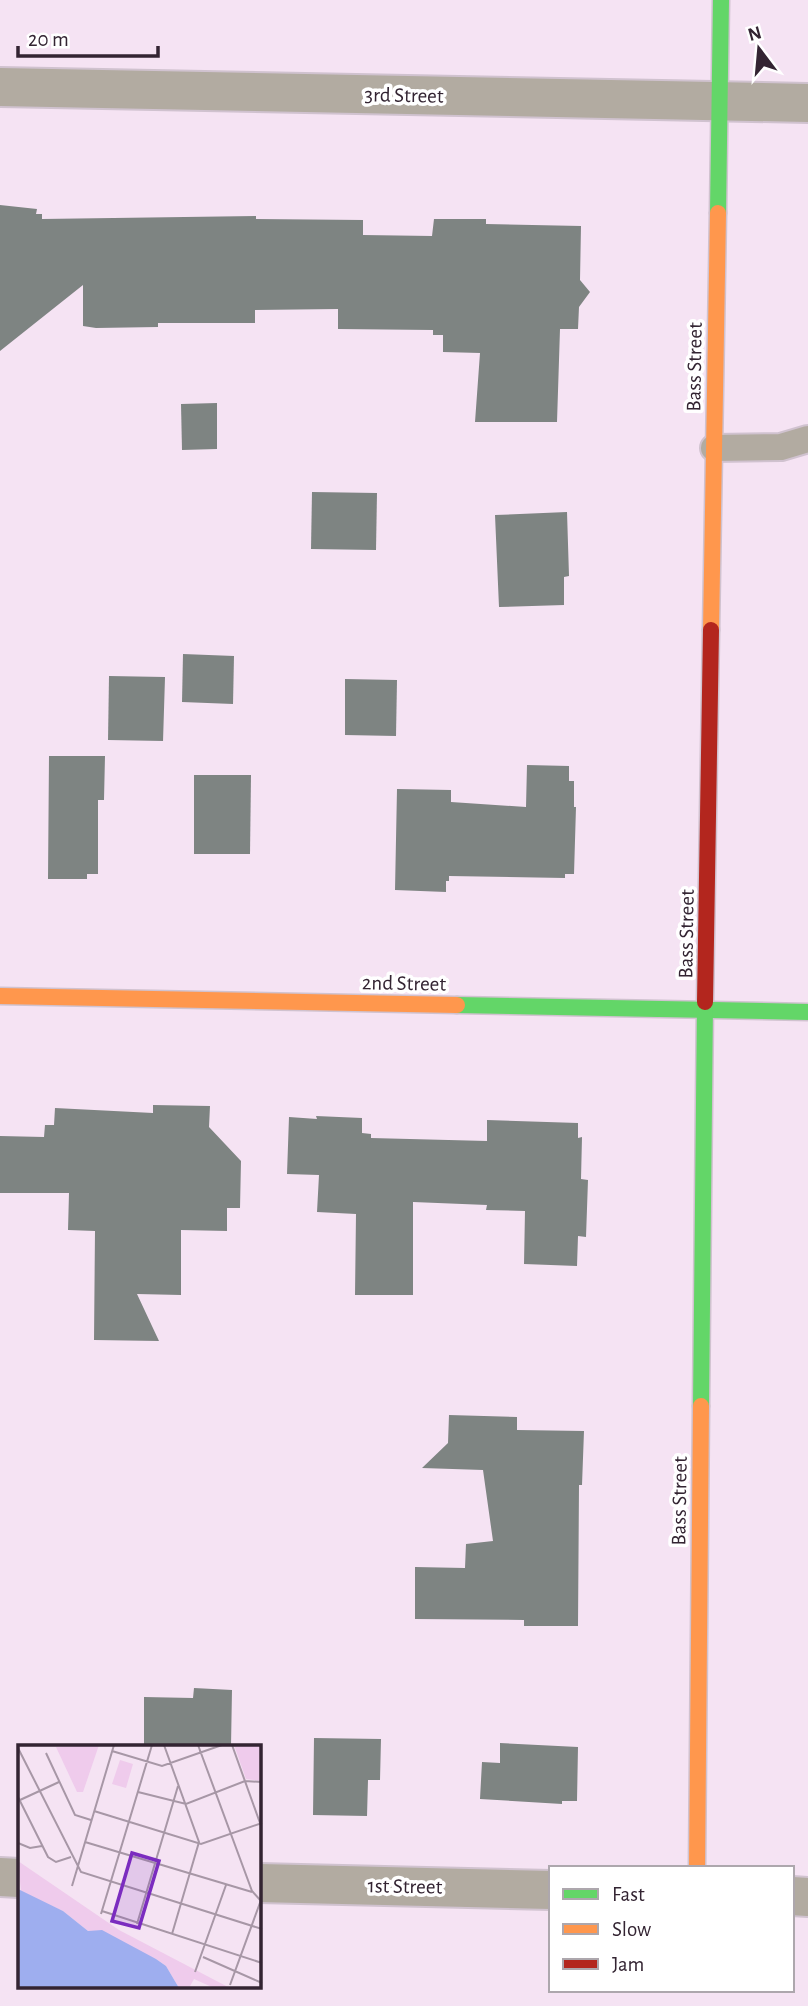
<svg xmlns="http://www.w3.org/2000/svg" width="808" height="2006" font-family="'Alegreya Sans',sans-serif">
<style>
.building{fill:#7e8482}
.lines{fill:none;stroke-linecap:round;stroke-linejoin:round}
.lane-casing{stroke:#d0c2cf;stroke-width:30}
.street-casing{stroke:#d0c2cf;stroke-width:42}
.fast-casing{stroke:#d0c2cf;stroke-width:19}
.slow-casing{stroke:#d0c2cf;stroke-width:19}
.jam-casing{stroke:#d0c2cf;stroke-width:19}
.lane{stroke:#b2aba1;stroke-width:26}
.street{stroke:#b2aba1;stroke-width:38}
.fast{stroke:#63d668;stroke-width:16}
.slow{stroke:#ff974d;stroke-width:16}
.jam{stroke:#b3261e;stroke-width:16}
.labels{text-anchor:middle;stroke-width:7;stroke-linejoin:round;paint-order:stroke}
.street-label{font-size:21px;fill:#332432;stroke:#fff}
.inset-road{fill:none;stroke:#a797a6;stroke-width:2}
.view{fill:#7b2cbf;fill-opacity:0.15;stroke:#7b2cbf;stroke-width:3.5}
.inset-edge{fill:none;stroke:#332432;stroke-width:3.5}
</style>
<rect width="100%" height="100%" fill="#f5e3f3"/>
<!-- building -->
<g class="building">
<path d="M0,205L37,209L36,214H42V219L256,216V219L363,220V235L432,236L434,219H486V224L581,226L580,280L590,292L579,307L578,329H560L557,422H475L480,353L443,352V335H433V330L338,329V309L255,310V323H158V327L96,328L83,326V285L0,351Z"/>
<path d="M217,403V449L182,450L181,404Z"/>
<path d="M312,492L377,493L376,550L311,549Z"/>
<path d="M567,512L569,576L564,577V605L499,607L495,515Z"/>
<path d="M183,654L234,656L233,704L182,702Z"/>
<path d="M109,676L165,677L163,741L108,740Z"/>
<path d="M345,679L397,680L396,736L345,735Z"/>
<path d="M49,756H105L104,800H98V874H87V879H48Z"/>
<path d="M527,765L569,766V781H574V807H576L574,874H565V878L449,876V881H446V892L395,890L397,789L451,790V802L526,807Z"/>
<path d="M194,775H251L250,854H194Z"/>
<path d="M153,1105L210,1106L209,1127L241,1161L240,1208H227V1231L181,1230V1295L137,1294L159,1341L94,1340L95,1231L68,1230L69,1193H0V1136L44,1137L45,1125H54L55,1108L153,1113Z"/>
<path d="M316,1116L362,1118V1133L371,1134V1138L487,1141V1120L578,1123V1138L582,1137L581,1179L588,1180L586,1237L578,1236L577,1266L524,1264L525,1211L486,1210L487,1205L413,1202V1295H355L356,1214L317,1212L319,1175L287,1174L289,1117L317,1119Z"/>
<path d="M449,1415L517,1417V1430L584,1431L582,1485H579L578,1626H524V1620L415,1619V1567L465,1568L466,1544L493,1541L483,1470L422,1468L448,1443Z"/>
<path d="M194,1688L232,1690L231,1746L144,1747V1697L193,1698Z"/>
<path d="M314,1738L381,1739L380,1780H368L367,1816L313,1815Z"/>
<path d="M500,1743L578,1747L577,1801H562V1804L480,1799L482,1762L500,1763Z"/>
</g>
<g class="lines">
<!-- lane casing -->
<g class="lane-casing">
<path id="lane" d="M714,448L781,447L808,439"/>
</g>
<!-- street casing -->
<g class="street-casing">
<g id="street">
<path d="M0,87L808,103"/>
<path d="M0,1877L19,1878"/>
<path d="M259,1883L551,1890"/>
<path d="M792,1896L808,1897"/>
</g>
</g>
<!-- fast casing -->
<g class="fast-casing">
<g id="fast">
<path d="M718,213L721,0"/>
<path d="M457,1005L808,1012"/>
<path d="M701,1406L705,1002"/>
</g>
</g>
<!-- slow casing -->
<g class="slow-casing">
<g id="slow">
<path d="M711,630L718,213"/>
<path d="M0,996L457,1005"/>
<path d="M697,1868L701,1406"/>
</g>
</g>
<!-- jam casing -->
<g class="jam-casing">
<path id="jam" d="M705,1002L711,630"/>
</g>
<!-- lane -->
<use href="#lane" class="lane"/>
<!-- street -->
<use href="#street" class="street"/>
<!-- fast -->
<use href="#fast" class="fast"/>
<!-- slow -->
<use href="#slow" class="slow"/>
<!-- jam -->
<use href="#jam" class="jam"/>
</g>
<g class="labels">
<!-- street labels -->
<g class="street-label">
<text transform="translate(404 95) rotate(1)" y="7">3rd Street</text>
<text transform="translate(694 367) rotate(-89)" y="7">Bass Street</text>
<text transform="translate(686 934) rotate(-89)" y="7">Bass Street</text>
<text transform="translate(404 983) rotate(1)" y="7">2nd Street</text>
<text transform="translate(679 1501) rotate(-89)" y="7">Bass Street</text>
<text transform="translate(405 1886) rotate(1)" y="7">1st Street</text>
</g>
</g>
<!-- overview -->
<g transform="translate(18 1745)">
<rect width="243" height="243" fill="#f5e3f3"/>
<path d="M102,15L115,19L108,43L94,39Z" fill="#efcbec"/>
<path d="M216,0L243,1V36L228,34Z" fill="#efcbec"/>
<path d="M81,0L65,47H59L38,2ZM0,116L101,185L212,243H196L176,234L171,243H161L148,221L138,214L70,186L45,166L3,147Z" fill="#efcbec"/>
<path d="M0,144L45,166L70,186L84,185L138,214L148,221L161,243H0Z" fill="#9eaeef"/>
<path class="inset-road" d="M146,0L181,97L154,189M180,0L234,146L244,157M214,0L242,78M0,3L63,127L244,184M94,6L144,21L204,0M28,8L57,70L73,75M120,47L168,59L227,36L244,37M0,52L30,112L38,117L53,112M2,55L41,37M76,66L183,99L244,78M67,97L234,147M0,98L12,103L24,101M54,141L96,0M84,166L244,218M83,169L134,0M119,179L160,41M185,212L244,238M177,227L208,140M212,240L243,155"/>
<path class="view" d="M114,108L141,116L121,183L94,176Z"/>
<rect width="243" height="243" class="inset-edge"/>
</g>
<!-- legend -->
<rect x="549" y="1866" width="245" height="126" fill="#ffffff" stroke="#ada7ad" stroke-width="2"/>
<rect x="563" y="1889" width="35" height="10" fill="#63d668" stroke="#ada7ad" stroke-width="2"/>
<text x="612" y="1901" font-size="21" fill="#332432">Fast</text>
<rect x="563" y="1924" width="35" height="10" fill="#ff974d" stroke="#ada7ad" stroke-width="2"/>
<text x="612" y="1936" font-size="21" fill="#332432">Slow</text>
<rect x="563" y="1959" width="35" height="10" fill="#b3261e" stroke="#ada7ad" stroke-width="2"/>
<text x="612" y="1971" font-size="21" fill="#332432">Jam</text>
<!-- north arrow -->
<g transform="translate(759 49) rotate(344)" stroke="#ffffff" stroke-width="5" paint-order="stroke">
<path d="M0-5L12 26L0 18L-12 26Z" fill="#332432"/>
<text y="-10" font-size="19" font-weight="bold" text-anchor="middle" fill="#332432">N</text>
</g>
<!-- scale -->
<path d="M18 46v10h140v-10" fill="none" stroke="#332432" stroke-width="3.5"/>
<text x="28" y="46" font-size="21" fill="#332432" stroke="#ffffff" stroke-width="5" paint-order="stroke">20 m</text>
</svg>
